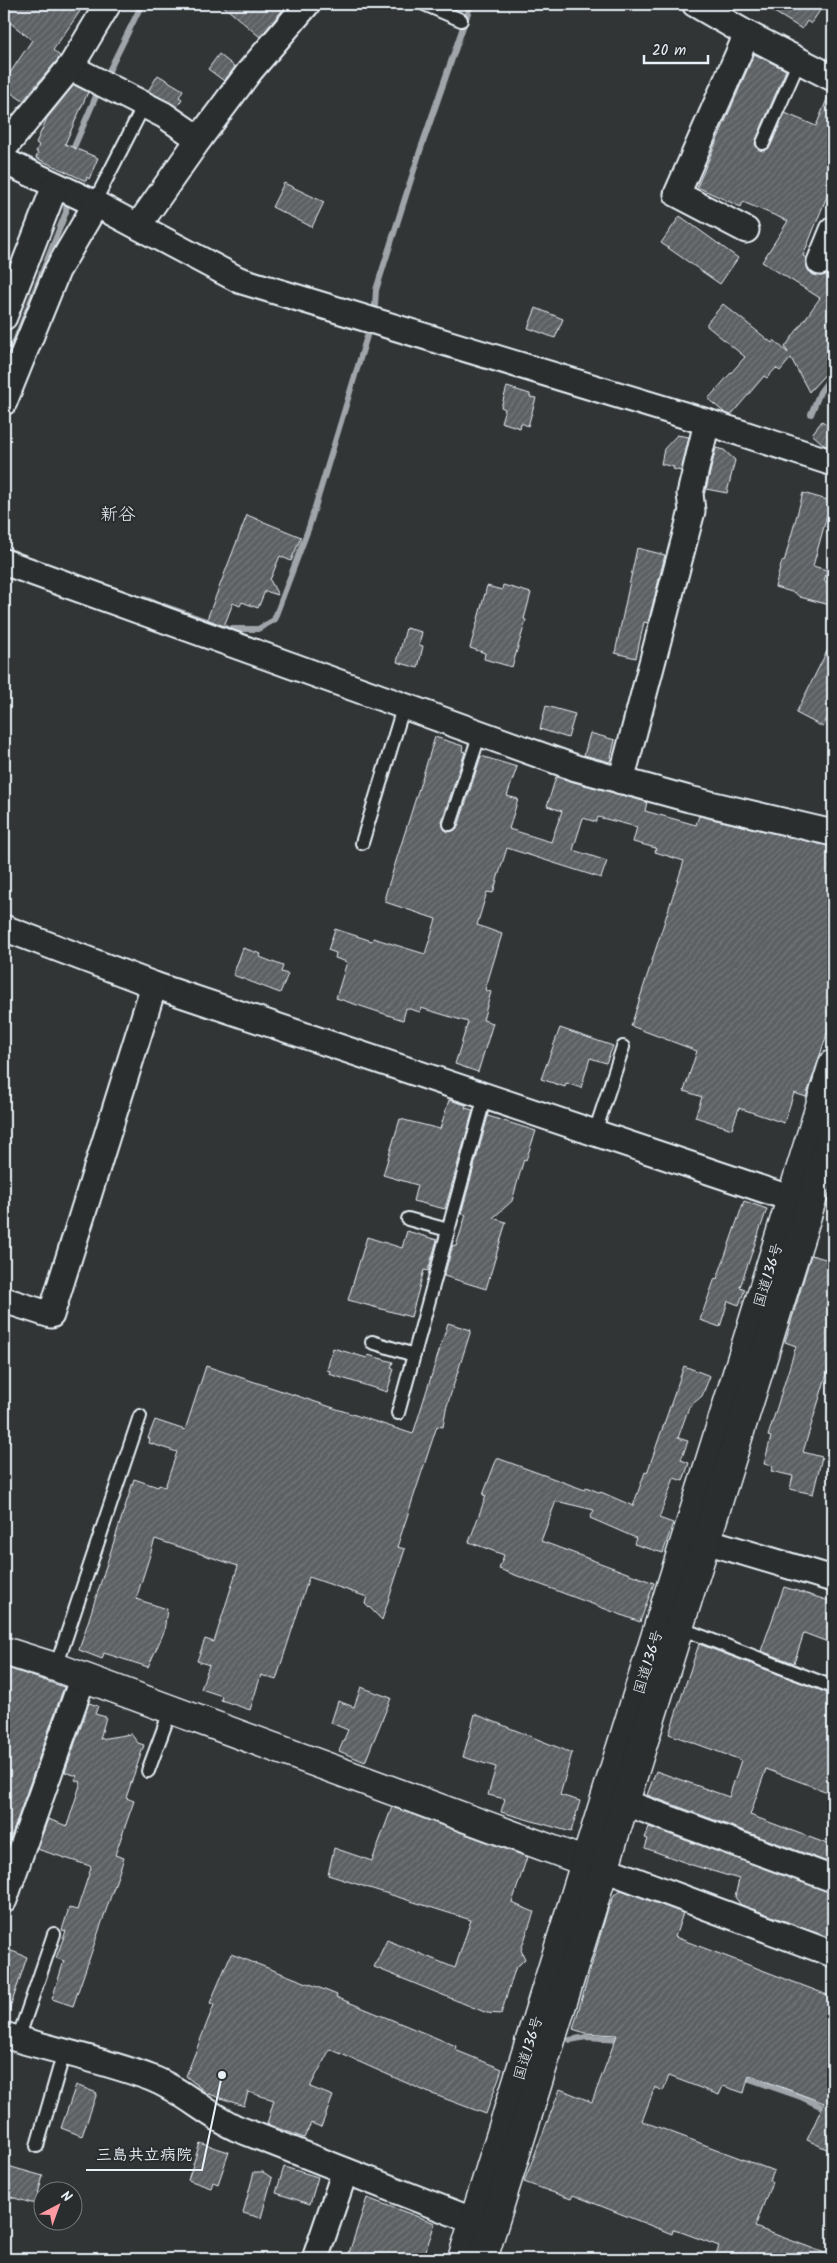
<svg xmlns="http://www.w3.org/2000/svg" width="837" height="2263" font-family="Kalam,'Klee One',sans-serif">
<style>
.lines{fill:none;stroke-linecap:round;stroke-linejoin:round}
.stream{stroke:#9fa5aa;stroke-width:6}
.building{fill:url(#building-hatch);stroke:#e8f1f8}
.service-casing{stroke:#e8f1f8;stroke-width:16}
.minor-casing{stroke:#e8f1f8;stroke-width:29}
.tertiary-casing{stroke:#e8f1f8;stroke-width:31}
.trunk-casing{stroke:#e8f1f8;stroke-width:31}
.service{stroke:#2a2d2e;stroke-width:12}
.minor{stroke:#2a2d2e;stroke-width:25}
.tertiary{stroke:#2a2d2e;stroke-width:28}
.trunk{stroke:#2a2d2e;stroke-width:28}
.labels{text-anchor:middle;stroke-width:4;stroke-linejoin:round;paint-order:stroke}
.street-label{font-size:15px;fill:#e8f1f8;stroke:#2a2d2e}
.quarter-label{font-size:18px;fill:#e8f1f8;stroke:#2a2d2e}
.leader{fill:none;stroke:#e8f1f8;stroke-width:2}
.callout-dot{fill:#e8f1f8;stroke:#2a2d2e;stroke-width:2}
.callout-label{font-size:16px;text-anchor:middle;font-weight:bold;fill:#e8f1f8;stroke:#2a2d2e;stroke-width:4;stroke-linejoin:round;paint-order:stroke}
</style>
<defs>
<pattern id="building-hatch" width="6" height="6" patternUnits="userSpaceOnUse" patternTransform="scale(1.25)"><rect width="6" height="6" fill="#5c6063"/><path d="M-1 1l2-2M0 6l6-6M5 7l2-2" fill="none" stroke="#73777a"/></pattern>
</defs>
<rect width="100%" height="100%" fill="#323536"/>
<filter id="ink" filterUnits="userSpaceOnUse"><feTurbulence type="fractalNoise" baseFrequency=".02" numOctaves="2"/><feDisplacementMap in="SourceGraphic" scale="10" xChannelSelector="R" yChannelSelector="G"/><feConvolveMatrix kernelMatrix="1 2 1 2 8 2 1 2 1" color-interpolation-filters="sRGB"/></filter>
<g filter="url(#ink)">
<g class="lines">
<!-- stream -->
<g class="stream">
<path d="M105,79L142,4"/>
<path d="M71,154L100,87"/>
<path d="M375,306L376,290L420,151L471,4"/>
<path d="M4,369L66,212L67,197"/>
<path d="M811,414L820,392L833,374"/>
<path d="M4,549L15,553"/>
<path d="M144,599L229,629H258L274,620L309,527L367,336"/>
<path d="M570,2040L586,2037L622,2039"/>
<path d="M741,2076L801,2097L833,2112"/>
</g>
</g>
<!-- building -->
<g class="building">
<path d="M4,4H85L53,50L60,56L59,58L23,101L4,88V82L32,40L4,18Z"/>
<path d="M221,4H274L282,11L260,37Z"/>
<path d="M761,4H824L811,24L807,21L802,29Z"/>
<path d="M219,54L235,67L224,81L208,69Z"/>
<path d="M754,54L786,70L756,140L755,144L759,150L764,151L770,147L785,113L816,126L830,92H833V193L829,191L803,256L806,258L808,270L814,275L822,276L829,273L833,275V366L809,392L791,358L780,371L776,368L767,378L764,376L731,415L725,413L708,399L745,357L707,326V323L723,304L772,343L774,340L788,353L785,347L820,298L762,262L788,221L743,202L741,207L697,187Z"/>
<path d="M158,75L183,90L179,97L182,99L177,107L148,91Z"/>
<path d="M74,85L88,92L65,144L98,158L89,179L87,177L86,181L36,158L38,153L36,152L39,145L36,143L47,118Z"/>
<path d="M284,183L324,202L312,227L272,207Z"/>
<path d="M680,216L738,258L720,284L661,243Z"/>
<path d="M536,308L563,319L555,338L528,328Z"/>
<path d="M507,387L530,394V397L536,398L528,426L521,423L520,428L501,422L505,409L501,407Z"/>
<path d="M822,421L833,429V448L824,445L812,434Z"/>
<path d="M677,435L689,437L681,471L673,469L674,467L661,464L664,449Z"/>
<path d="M716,448L724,450L735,460L727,493L706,489Z"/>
<path d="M803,493L831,501L813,566L827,570L824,581L833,584V606L800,597L795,593L775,587L782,561L784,562Z"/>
<path d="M247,515L301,537L291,561L280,556L270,580L278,595L265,591L258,608L242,602L240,606L233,603L224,626L207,619Z"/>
<path d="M637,548L665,555L648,623L644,622L636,658L615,653Z"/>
<path d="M503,585L531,593L524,619L526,620L512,667L484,659L485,653L470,648L487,586L502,590Z"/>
<path d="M406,628L422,632L419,645L423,646L418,668L397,662Z"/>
<path d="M833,639V707L823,727L796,713Z"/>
<path d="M546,706L575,714L568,738L540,729Z"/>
<path d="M590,733L615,740L610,762L584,755Z"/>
<path d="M435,737L463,746L462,751L465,752L442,821L444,829L448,832L455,830L458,827L481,756L517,767L507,796L518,799L509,829L551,842L562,811L547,806L556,777L647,802L645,811L696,825L699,816L833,847V1016L806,1097L794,1093L784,1123L739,1108L732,1129L695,1117L702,1097L684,1091L697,1051L631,1026L684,861L655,852L656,848L633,842L637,827L598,817L596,822L583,818L573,850L607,861L601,878L507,848L493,893L487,892L477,925L502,934L485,990L491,992L483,1020L493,1023L478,1072L455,1064L468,1022L421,1008L420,1012L406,1008L403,1020L336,998L347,962L335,958L336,953L328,950L335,929L372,941L373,938L425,954L436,919L385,902V896Z"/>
<path d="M243,948L261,954L260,957L283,966L281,972L288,974L280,993L233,975Z"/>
<path d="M560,1028L613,1046L606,1063L590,1058L581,1088L566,1083L565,1087L541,1079Z"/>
<path d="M449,1100L466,1105L465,1108L473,1110L445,1209L413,1201L417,1185L383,1175L400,1119L440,1129Z"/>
<path d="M488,1116L536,1131L526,1160L524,1159L512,1201L493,1218L506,1222L486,1289L444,1276L453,1245L456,1246L466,1215L461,1214Z"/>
<path d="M744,1201L767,1209L740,1287L745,1289L739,1305L728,1301L720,1327L700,1320L715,1278L717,1279Z"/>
<path d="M407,1231L437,1240L428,1271L424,1270L411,1317L348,1300L367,1237L402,1248Z"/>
<path d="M811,1255L833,1261V1354L803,1452L822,1457L813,1494L790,1489L793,1476L771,1471L773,1466L764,1464L771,1437L768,1436L796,1346L785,1342Z"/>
<path d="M448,1323L471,1330L446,1409L443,1427L437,1426L397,1547L405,1549L382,1620L365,1603L367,1597L309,1577L276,1680L261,1675L250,1710L221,1700L222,1696L201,1689L209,1665L197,1661L205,1639L214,1642L238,1566L155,1539L136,1599L167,1609L164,1632L148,1667L104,1653L102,1659L79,1650L134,1479L158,1487L159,1485L165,1487L177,1452L149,1443L150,1439L148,1438L155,1420L185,1430L206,1366L413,1434Z"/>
<path d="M333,1348L367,1358L368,1355L393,1362L391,1368L394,1369L387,1392L329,1374L330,1371L327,1370Z"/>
<path d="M684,1366L710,1376L702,1396L689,1407L678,1438L688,1441L681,1460L689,1463L683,1481L674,1478L659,1518L673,1523L663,1553L634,1544L636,1538L590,1518L594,1510L556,1501L541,1541L654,1583L640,1622L499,1569L504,1555L469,1542L486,1496L483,1495L497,1458L585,1490L586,1487L601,1493V1492L633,1506L645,1472L647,1473Z"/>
<path d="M784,1587L833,1602V1644L804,1633L794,1663L761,1651Z"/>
<path d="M699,1644L833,1695V1794L766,1769L750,1815L833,1846V1864L647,1795L656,1771L729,1797L741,1760L669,1734Z"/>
<path d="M7,1668L64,1687L10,1840L4,1838V1677Z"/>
<path d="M361,1687L391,1698L365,1762L339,1751L348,1730L331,1723L338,1701L354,1707Z"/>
<path d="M89,1703L98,1706L95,1714L106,1717L100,1739L131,1734L138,1743L144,1745L126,1798L134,1801L115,1855L124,1858L73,2006L52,1999L64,1961L56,1958L66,1931L62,1930L69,1908L77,1910L91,1868L90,1866L37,1849L48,1819L67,1826L81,1782L75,1780L77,1776L65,1772Z"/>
<path d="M475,1714L572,1753L560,1795L580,1801L571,1832L501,1812L505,1799L488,1795L496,1767L463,1757Z"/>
<path d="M392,1807L527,1857L512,1903L534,1912L521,1950L525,1959L515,1969L501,2014L487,2013L374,1967L387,1940L455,1968L471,1920L328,1875L334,1848L372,1861Z"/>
<path d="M649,1827L833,1893V1939L741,1905L735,1897L739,1879L692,1865L645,1848L648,1839L645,1838Z"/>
<path d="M621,1890L683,1913L675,1937L833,1997V2152L807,2140L824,2103L749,2075L744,2093L723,2086L719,2095L669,2076L663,2091L655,2087L642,2121L774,2171L770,2181L772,2182L755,2227L833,2256V2259H714L719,2246L681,2232L673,2230L672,2234L573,2195L571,2199L524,2182L560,2089L592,2102L617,2035L585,2033L573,2029L607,1912L614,1895Z"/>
<path d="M4,1948L27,1957L7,2017H4Z"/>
<path d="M231,1954L315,1986L337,1995L336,1997L456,2046L455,2050L502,2069L486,2114L427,2092L330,2049L310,2087L333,2096L321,2127L311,2123L304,2138L267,2124L274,2100L248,2092L244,2106L206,2093L186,2076L214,2005L210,2003Z"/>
<path d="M76,2085L97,2093L82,2136L61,2128Z"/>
<path d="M200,2143L229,2152L218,2184L213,2182L211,2188L188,2180Z"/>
<path d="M4,2165L43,2176L35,2204L4,2195Z"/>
<path d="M284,2167L318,2177L310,2204L276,2193Z"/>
<path d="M254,2172H263L272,2178L261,2218L243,2213Z"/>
<path d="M367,2198L435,2223L423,2259H347Z"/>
</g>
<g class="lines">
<!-- service casing -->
<g class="service-casing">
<g id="service">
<path d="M424,4L461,20"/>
<path d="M763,143L799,61"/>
<path d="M94,203L144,105"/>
<path d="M450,824L480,733"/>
<path d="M362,843L404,705"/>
<path d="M595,1132L623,1047"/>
<path d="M408,1219L448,1230"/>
<path d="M372,1342L414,1355"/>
<path d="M398,1413L485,1096"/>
<path d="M680,1628L833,1687"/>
<path d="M56,1667L140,1416"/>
<path d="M148,1771L171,1709"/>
<path d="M18,2039L54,1934"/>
<path d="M37,2146L64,2052"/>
</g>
</g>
<!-- minor casing -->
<g class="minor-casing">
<g id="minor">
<path d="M695,4L747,34L833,78"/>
<path d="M70,67L164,115L199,139L249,72L307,4"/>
<path d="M4,148L71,66L108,4"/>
<path d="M4,161L94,203L239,280L707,422L833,463"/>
<path d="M138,226L199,139"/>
<path d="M746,230L677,194L747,34"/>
<path d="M820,262L833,230"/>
<path d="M4,317L55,186"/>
<path d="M4,402L57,271L96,204"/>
<path d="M4,562L576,768L689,799L833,833"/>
<path d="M621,781L692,511L690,494L707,422"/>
<path d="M4,928L154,985L792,1199"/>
<path d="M4,1300L51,1315L154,985"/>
<path d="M686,1535L833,1579"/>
<path d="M626,1803L833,1879"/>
<path d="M586,1862L833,1954"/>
<path d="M4,1900L83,1677"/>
<path d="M4,2035C52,2050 103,2060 151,2078C182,2090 206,2114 236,2128L474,2221"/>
<path d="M315,2259L345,2171"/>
</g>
</g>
<!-- tertiary casing -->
<g class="tertiary-casing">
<path id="tertiary" d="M4,1651L61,1669L586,1862"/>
</g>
<!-- trunk casing -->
<g class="trunk-casing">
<g id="trunk">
<path d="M462,2259L833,1064"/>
<path d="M483,2259L833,1132"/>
</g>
</g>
<!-- service -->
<use href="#service" class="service"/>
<!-- minor -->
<use href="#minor" class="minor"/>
<!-- tertiary -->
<use href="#tertiary" class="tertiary"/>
<!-- trunk -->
<use href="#trunk" class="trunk"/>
</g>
</g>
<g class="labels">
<!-- street labels -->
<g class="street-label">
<text transform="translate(768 1275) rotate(-73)" y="5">国道136号</text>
<text transform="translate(648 1662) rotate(-73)" y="5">国道136号</text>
<text transform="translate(528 2048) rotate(-73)" y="5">国道136号</text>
</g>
<!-- quarter labels -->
<g class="quarter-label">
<text x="118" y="520">新谷</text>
</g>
</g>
<!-- callouts -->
<path class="leader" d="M222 2075L202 2170H86"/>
<circle class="callout-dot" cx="222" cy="2075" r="5"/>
<g class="callout-label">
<text x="144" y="2160">三島共立病院</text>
</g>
<!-- margin -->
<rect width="837" height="2263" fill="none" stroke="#2a2d2e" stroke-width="20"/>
<rect x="10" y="10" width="817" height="2243" fill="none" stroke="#e8f1f8" stroke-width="2" filter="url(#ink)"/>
<!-- north arrow -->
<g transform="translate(58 2206) rotate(41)"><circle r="24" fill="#2a2d2e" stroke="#767b7f"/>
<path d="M0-4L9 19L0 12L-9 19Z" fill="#ff9aa2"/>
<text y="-8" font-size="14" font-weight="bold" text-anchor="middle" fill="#e8f1f8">N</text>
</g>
<!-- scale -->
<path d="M644 55v8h64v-8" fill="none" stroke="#e8f1f8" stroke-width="2.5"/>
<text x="652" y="55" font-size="15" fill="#e8f1f8" stroke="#2a2d2e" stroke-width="4" paint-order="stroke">20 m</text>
</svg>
